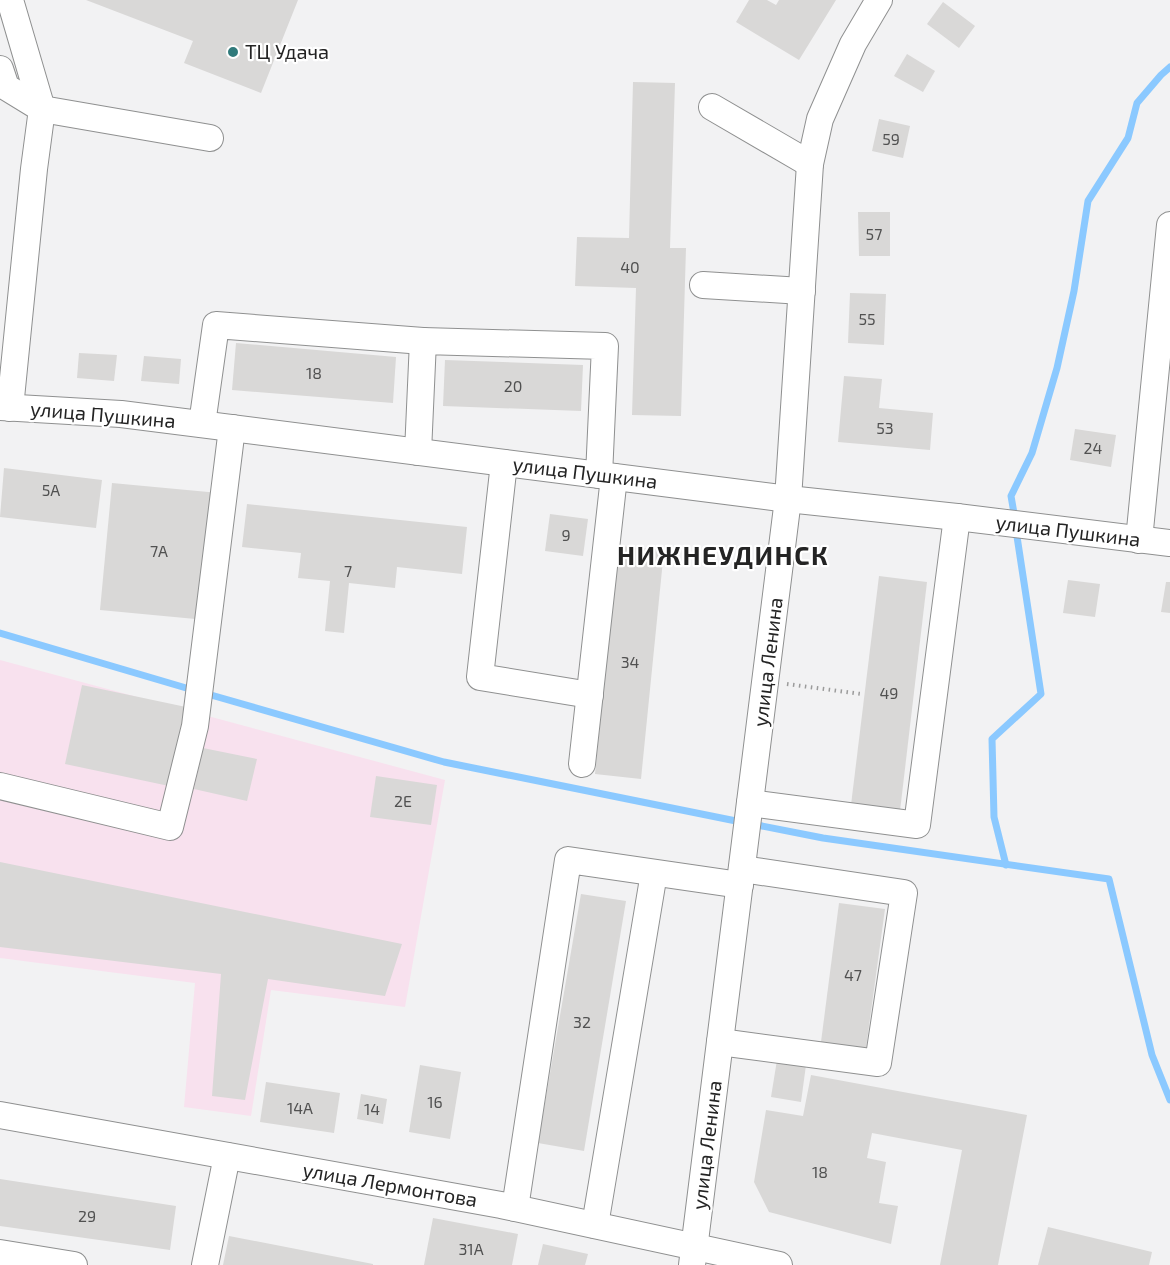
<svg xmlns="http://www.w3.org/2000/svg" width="1170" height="1265" font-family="'Exo 2',sans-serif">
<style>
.commercial{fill:#f8e1ee}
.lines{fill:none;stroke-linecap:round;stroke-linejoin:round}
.stream{stroke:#8bc9ff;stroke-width:7}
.building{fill:#d9d8d7}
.minor-casing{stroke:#8f9090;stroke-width:28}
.path{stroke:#9b9b9b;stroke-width:4;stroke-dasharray:1.5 4.5;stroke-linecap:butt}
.minor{stroke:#fff;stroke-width:26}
.poi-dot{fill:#307a7b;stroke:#fff;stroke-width:2}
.labels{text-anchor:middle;stroke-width:4.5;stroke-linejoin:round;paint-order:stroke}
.number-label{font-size:16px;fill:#515151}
.poi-label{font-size:20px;fill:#242424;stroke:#fff;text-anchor:start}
.street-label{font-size:20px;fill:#242424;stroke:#fff}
.district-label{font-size:26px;font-weight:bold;letter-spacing:1.5px;fill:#242424;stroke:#fff}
</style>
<rect width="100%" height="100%" fill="#f2f2f3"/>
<!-- commercial -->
<path class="commercial" d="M0,660L445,780L405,1007L271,990L251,1116L184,1107L195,983L0,958Z"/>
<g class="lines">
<!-- stream -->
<g class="stream">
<path d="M1015,519L1011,496L1032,453L1057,368L1074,291L1088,201L1128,138L1137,103L1161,75L1170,67"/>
<path d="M0,633L193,690"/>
<path d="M204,693L444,762L741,822"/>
<path d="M752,824L823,838L1109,879L1152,1055L1170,1100"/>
<path d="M1006,865L994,817L992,739L1041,694L1016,530"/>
</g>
</g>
<!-- building -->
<g class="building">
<path d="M86,0H298L261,93L184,63L193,41Z"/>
<path d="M749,0H767L776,5L779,0H836L799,60L736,22Z"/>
<path d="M943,2L975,26L959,48L927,24Z"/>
<path d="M907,54L935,71L923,92L894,76Z"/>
<path d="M633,82L675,83L670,248H686L681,416L632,415L636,288L575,286L577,237L629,238Z"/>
<path d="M879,119L910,126L903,158L872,151Z"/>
<path d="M858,212H890V256H859Z"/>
<path d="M850,293L886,294L884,345L848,343Z"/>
<path d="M236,343L396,357L393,403L232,390Z"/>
<path d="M79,353L117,355L114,381L77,378Z"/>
<path d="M144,356L181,359L179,384L141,381Z"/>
<path d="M445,360L583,365L581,411L443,406Z"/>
<path d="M844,376L882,379L879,408L933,413L930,450L838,442Z"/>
<path d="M1075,429L1116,435L1111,467L1070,460Z"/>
<path d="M4,468L102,480L96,528L0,517Z"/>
<path d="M112,483L219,493L206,620L100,610Z"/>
<path d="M247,504L467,527L462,574L397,567L395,588L349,583L344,633L325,631L330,581L298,578L301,553L242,547Z"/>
<path d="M550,514L588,519L583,556L545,551Z"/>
<path d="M618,546L664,550L641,779L595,774Z"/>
<path d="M879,576L927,582L900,811L851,805Z"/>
<path d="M1068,580L1100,584L1095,617L1063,613Z"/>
<path d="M1166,582H1170V613L1161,612Z"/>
<path d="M82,685L186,707L169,786L65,764Z"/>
<path d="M203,748L257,759L247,801L194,789Z"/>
<path d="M376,776L437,785L431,825L370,817Z"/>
<path d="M0,862L402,944L385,996L268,979L245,1100L212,1096L221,974L0,947Z"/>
<path d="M581,894L626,901L584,1151L538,1143Z"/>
<path d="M839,903L885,909L866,1048L821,1042Z"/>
<path d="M777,1060L806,1065L801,1102L771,1097Z"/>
<path d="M420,1065L461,1072L450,1139L409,1132Z"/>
<path d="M811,1075L1027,1115L998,1265H940L962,1150L872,1133L867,1158L886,1162L879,1203L898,1206L891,1244L769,1212L754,1182L766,1110L803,1116Z"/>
<path d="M266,1082L340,1093L334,1133L260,1122Z"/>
<path d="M361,1094L387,1099L383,1124L357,1119Z"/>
<path d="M0,1179L176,1206L170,1250L0,1226Z"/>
<path d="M433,1218L518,1234L512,1265H424Z"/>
<path d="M1048,1227L1152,1252L1149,1265H1038Z"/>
<path d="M229,1236L373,1264V1265H223Z"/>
<path d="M543,1244L588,1254L585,1265H538Z"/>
</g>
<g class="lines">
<!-- minor casing -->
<g class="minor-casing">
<g id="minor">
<path d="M0,69L6,87L42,109L210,138"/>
<path d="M712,107L810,164"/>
<path d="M703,285L802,291"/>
<path d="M0,407L121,414L788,499L957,517L1170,543"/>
<path d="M10,408L34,169L42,109L10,0"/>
<path d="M202,424L216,325L423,341"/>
<path d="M418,452L423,341L605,346L599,475"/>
<path d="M504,463L480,677L590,695"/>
<path d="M1139,540L1170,225"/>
<path d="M582,764L614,477"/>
<path d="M0,786L170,827L195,726L232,428"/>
<path d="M750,803L917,825L957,517"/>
<path d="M720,1042L878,1063L904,893L742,869"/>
<path d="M0,1115L501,1205L779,1265"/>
<path d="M515,1208L568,860L740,885"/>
<path d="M595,1225L654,873"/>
<path d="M0,1253L74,1265"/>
<path d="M205,1265L227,1156"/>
<path d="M692,1265L788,499L810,164L820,119L853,44L879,0"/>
</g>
</g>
<!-- path -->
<path class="path" d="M787,684L861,694"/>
<!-- minor -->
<use href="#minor" class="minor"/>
</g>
<!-- markers -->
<circle class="poi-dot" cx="233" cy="52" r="6"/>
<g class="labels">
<!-- number labels -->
<g class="number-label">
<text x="891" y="145">59</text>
<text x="874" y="240">57</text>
<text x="630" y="273">40</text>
<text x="867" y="325">55</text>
<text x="314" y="379">18</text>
<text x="513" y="392">20</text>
<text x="885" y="434">53</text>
<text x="1093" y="454">24</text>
<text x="51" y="496">5А</text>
<text x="566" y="541">9</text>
<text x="159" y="557">7А</text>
<text x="348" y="577">7</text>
<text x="630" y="668">34</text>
<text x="889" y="699">49</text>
<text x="403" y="807">2Е</text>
<text x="853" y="981">47</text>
<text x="582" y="1028">32</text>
<text x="435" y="1108">16</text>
<text x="300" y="1114">14А</text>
<text x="372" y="1115">14</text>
<text x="820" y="1178">18</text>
<text x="87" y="1222">29</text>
<text x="471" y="1255">31А</text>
</g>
<!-- poi labels -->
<g class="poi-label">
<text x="245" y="59">ТЦ Удача</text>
</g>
<!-- street labels -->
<g class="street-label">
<text transform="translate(103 415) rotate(5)" y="7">улица Пушкина</text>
<text transform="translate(585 473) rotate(7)" y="7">улица Пушкина</text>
<text transform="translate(1068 531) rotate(7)" y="7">улица Пушкина</text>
<text transform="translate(768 662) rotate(-83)" y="7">улица Ленина</text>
<text transform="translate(707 1145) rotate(-83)" y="7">улица Ленина</text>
<text transform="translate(390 1185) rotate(10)" y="7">улица Лермонтова</text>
</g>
<!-- district labels -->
<g class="district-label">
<text x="723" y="565">НИЖНЕУДИНСК</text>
</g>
</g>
</svg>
